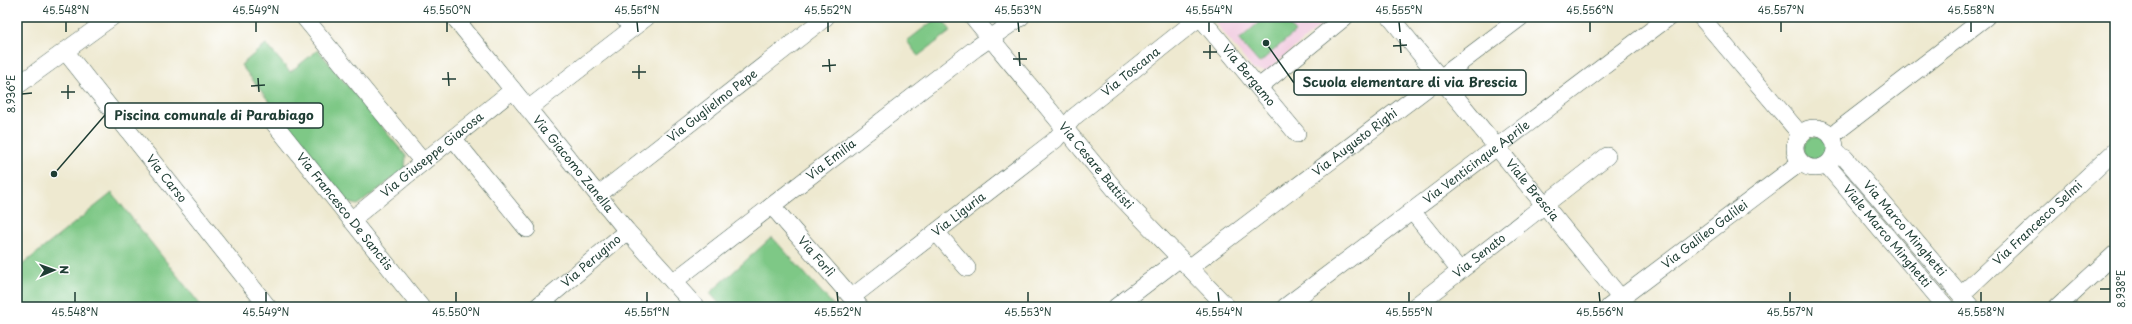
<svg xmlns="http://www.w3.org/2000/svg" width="2132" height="324" font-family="'Playpen Sans',sans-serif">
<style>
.built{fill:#f2cfe2}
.green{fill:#7ec886;stroke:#4e825d}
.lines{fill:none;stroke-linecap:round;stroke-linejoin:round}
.minor-casing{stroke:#3e574b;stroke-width:18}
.minor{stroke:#fff;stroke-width:17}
.ticks{fill:none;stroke:#1f3d34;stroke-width:1.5}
.labels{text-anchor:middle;stroke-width:3;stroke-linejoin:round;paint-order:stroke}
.street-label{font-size:12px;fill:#1f3d34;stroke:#fff}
.leader{fill:none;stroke:#1f3d34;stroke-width:1.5}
.callout-dot{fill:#1f3d34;stroke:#fff;stroke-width:1.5}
.callout{fill:#fff;stroke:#1f3d34;stroke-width:1.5}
.callout-label{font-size:13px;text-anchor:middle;font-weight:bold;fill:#1f3d34}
.neatline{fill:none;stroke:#1f3d34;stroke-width:1.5}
.ticks-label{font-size:10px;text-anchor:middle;fill:#1f3d34}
</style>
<rect width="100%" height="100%" fill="#fff"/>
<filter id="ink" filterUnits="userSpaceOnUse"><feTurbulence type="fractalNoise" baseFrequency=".025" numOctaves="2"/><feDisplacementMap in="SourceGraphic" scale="8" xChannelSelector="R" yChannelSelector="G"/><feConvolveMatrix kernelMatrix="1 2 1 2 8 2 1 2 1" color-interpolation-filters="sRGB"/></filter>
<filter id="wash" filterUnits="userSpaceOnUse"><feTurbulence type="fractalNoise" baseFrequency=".012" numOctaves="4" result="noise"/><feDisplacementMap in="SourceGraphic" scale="16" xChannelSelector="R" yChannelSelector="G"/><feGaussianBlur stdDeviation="0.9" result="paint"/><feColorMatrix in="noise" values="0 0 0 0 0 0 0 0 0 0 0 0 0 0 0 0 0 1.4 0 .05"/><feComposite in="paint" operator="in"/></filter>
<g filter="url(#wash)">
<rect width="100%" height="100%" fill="#eee9d0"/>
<!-- built -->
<path class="built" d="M1211,17H1331L1267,71L1253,70Z"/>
<!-- green -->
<g class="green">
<path d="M938,17H941L951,31L918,56L907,41Z"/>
<path d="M1265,17H1283L1295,32L1259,63L1239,40Z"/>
<path d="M266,44L290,72L318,50L406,156L405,169L358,205L347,202L241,65Z"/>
<circle cx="1816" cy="149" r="12"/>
<path d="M112,193L202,307H17V269Z"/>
<path d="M772,237L835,307H722L710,293Z"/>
</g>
</g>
<g filter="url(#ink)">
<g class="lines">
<!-- minor casing -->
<g class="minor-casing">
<g id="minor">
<path d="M304,17L423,162"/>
<path id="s1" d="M454,17L627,231L696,307"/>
<path d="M623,17L632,28"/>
<path id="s2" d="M973,17L1122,198L1227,307"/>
<path id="s3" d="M1200,17L1297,134"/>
<path id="s4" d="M1390,17L1628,307"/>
<path d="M1701,17L1801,135"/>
<path id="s5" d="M65,51L268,307"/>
<path d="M17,86L112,17"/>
<path d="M1259,87L1345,17"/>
<path d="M528,109L647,17"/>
<path id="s6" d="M269,117L421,307"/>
<circle cx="1815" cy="148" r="20"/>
<path d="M1831,136L1986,17"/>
<path d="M453,138L527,229"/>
<path id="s7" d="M1835,154L1845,158L1971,307"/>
<path id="s8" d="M1827,165L1946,307"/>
<path id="s9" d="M598,195L826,17"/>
<path id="s10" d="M772,206L860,307"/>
<path d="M1412,211L1460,271"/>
<path id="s11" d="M351,220L513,90"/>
<path d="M936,232L967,268"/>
<path id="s12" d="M1189,268L1521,17"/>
<path id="s13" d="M673,282L976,48L1021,17"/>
<path id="s14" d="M1961,295L2115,151"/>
<path id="s15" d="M852,297L1055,140L1074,117L1200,17"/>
<path id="s16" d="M537,307L627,231"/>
<path d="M1116,307L1180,258"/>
<path id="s17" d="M1285,307L1669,17"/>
<path id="s18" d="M1414,307L1607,156"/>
<path id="s19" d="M1609,307L1801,162"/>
<path d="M2057,307L2115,254"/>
</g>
</g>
<!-- minor -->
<use href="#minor" class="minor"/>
</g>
</g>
<!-- ticks -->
<path class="ticks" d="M66,22V32M256,22V32M447,22V32M637,22L638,32M828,22V32M1018,22L1019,32M1209,22V32M1399,22L1400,32M1590,22V32M1781,22V32M1971,22V32M1400,39L1401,53M1210,45V59M1393,46L1407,45M1019,52L1020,66M1203,52H1217M829,59L830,72M1013,59H1027M639,65V79M822,66L836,65M448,72L449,86M632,72H646M258,78L259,92M442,79H456M68,85V99M251,86L265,85M61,92H75M22,94L32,93M2100,289H2110M75,292V302M266,292V302M456,292V302M647,292V302M837,292L838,302M1028,292V302M1218,292L1219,302M1409,292V302M1599,292L1600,302M1790,292V302M1981,292V302"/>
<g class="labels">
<!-- street labels -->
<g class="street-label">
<text dy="4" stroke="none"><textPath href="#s15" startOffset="359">Via Toscana</textPath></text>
<text dy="4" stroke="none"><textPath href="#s3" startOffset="76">Via Bergamo</textPath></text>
<text dy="4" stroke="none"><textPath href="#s9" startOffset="145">Via Guglielmo Pepe</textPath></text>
<text dy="4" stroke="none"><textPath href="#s12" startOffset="208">Via Augusto Righi</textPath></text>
<text dy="4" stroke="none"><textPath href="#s11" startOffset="104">Via Giuseppe Giacosa</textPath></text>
<text dy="4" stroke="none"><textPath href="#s13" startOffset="200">Via Emilia</textPath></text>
<text dy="4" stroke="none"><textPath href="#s17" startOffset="240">Via Venticinque Aprile</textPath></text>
<text dy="4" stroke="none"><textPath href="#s1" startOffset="189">Via Giacomo Zanella</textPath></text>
<text dy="4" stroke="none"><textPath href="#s2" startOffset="193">Via Cesare Battisti</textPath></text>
<text dy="4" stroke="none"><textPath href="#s5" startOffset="163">Via Carso</textPath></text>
<text dy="4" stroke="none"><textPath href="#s4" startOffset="224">Viale Brescia</textPath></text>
<text dy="4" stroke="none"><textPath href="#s6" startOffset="121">Via Francesco De Sanctis</textPath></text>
<text dy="4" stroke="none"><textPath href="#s15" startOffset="135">Via Liguria</textPath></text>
<text dy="4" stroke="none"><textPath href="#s14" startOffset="105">Via Francesco Selmi</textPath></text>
<text dy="4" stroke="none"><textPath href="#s7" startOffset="103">Via Marco Minghetti</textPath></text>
<text dy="4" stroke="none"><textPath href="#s19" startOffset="120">Via Galileo Galilei</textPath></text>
<text dy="4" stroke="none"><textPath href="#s8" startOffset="93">Viale Marco Minghetti</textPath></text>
<text dy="4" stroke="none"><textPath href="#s10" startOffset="67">Via Forlì</textPath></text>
<text dy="4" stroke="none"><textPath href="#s18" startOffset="83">Via Senato</textPath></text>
<text dy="4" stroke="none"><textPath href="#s16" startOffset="71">Via Perugino</textPath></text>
</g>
</g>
<!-- callouts -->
<path class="leader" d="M1266 43L1294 83M54 174L105 115"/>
<g class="callout-dot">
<circle cx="1266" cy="43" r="4"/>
<circle cx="54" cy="174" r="4"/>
</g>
<g class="callout">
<rect x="1294" y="70" width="232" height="25" rx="4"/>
<rect x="105" y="103" width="218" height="25" rx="4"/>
</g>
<g class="callout-label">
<text x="1410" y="87">Scuola elementare di via Brescia</text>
<text x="214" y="120">Piscina comunale di Parabiago</text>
</g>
<!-- margin -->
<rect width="2132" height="324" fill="none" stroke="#fff" stroke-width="44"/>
<!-- north arrow -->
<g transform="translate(54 270) rotate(88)" stroke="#ffffff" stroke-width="3" paint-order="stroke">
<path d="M0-3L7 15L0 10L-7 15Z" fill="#1f3d34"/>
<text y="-6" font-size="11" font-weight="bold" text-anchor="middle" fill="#1f3d34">N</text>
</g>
<rect x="22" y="22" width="2088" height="280" class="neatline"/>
<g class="ticks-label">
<text x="66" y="14">45.548°N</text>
<text x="256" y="14">45.549°N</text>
<text x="447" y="14">45.550°N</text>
<text x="637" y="14">45.551°N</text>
<text x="828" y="14">45.552°N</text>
<text x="1018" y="14">45.553°N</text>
<text x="1209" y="14">45.554°N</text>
<text x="1399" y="14">45.555°N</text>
<text x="1590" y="14">45.556°N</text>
<text x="1781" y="14">45.557°N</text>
<text x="1971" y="14">45.558°N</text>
<text transform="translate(11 94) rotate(-90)" y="4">8.936°E</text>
<text transform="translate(2121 289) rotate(-90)" y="4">8.938°E</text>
<text x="75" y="316">45.548°N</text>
<text x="266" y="316">45.549°N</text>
<text x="456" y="316">45.550°N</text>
<text x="647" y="316">45.551°N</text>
<text x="838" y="316">45.552°N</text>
<text x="1028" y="316">45.553°N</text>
<text x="1219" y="316">45.554°N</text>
<text x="1409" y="316">45.555°N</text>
<text x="1600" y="316">45.556°N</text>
<text x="1790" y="316">45.557°N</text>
<text x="1981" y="316">45.558°N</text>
</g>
</svg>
